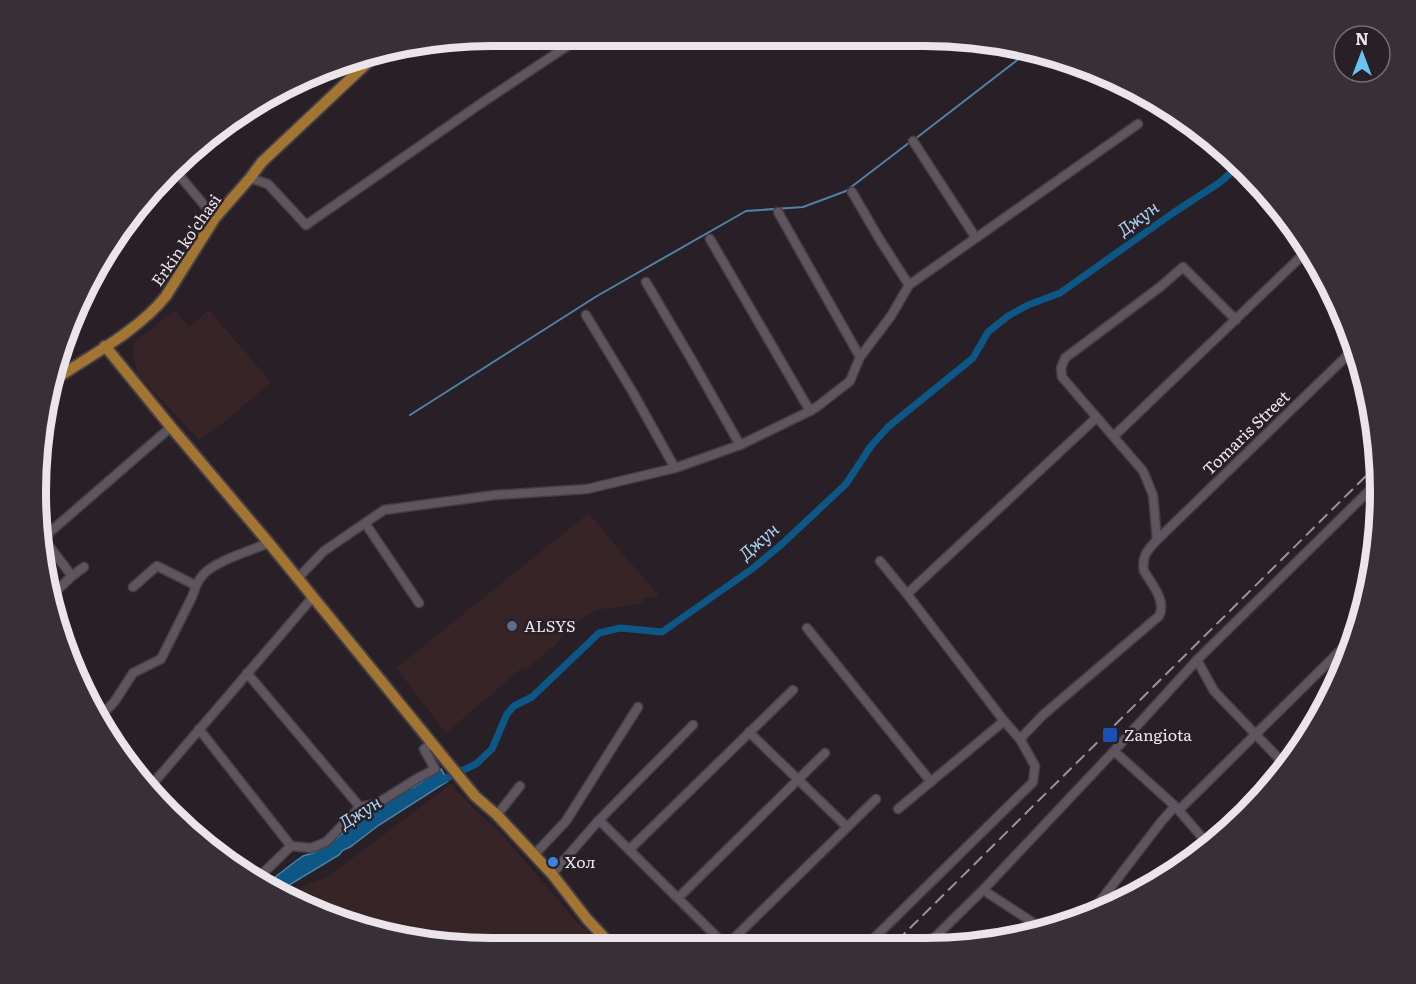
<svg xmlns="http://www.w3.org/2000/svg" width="1416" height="984" font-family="Literata,serif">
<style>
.industrial{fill:#372427}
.water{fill:#0d5786;stroke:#5082a4;stroke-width:1.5}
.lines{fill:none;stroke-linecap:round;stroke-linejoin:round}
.stream{stroke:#5082a4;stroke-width:2}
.canal{stroke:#0d5786;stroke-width:7}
.minor-casing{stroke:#453e45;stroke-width:11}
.major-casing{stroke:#453e45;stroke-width:14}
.minor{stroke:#5f555e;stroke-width:8}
.major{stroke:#a37532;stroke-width:10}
.rail{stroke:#9b949b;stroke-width:2;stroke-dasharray:12 6;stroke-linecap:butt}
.service-dot{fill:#5c6f8a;stroke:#281f27;stroke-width:2}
.transit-dot{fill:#1a4fb4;stroke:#281f27;stroke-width:2}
.shop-dot{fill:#3f7fe0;stroke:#281f27;stroke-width:2}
.labels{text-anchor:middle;stroke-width:5;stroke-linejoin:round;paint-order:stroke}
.street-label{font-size:16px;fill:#ebe5eb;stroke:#281f27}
.poi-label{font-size:16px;fill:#ebe5eb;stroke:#281f27;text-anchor:start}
.water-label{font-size:18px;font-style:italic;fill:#abd3f5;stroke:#281f27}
.rim{fill:none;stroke:#ebe5eb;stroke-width:8}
</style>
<rect width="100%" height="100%" fill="#281f27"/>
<!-- industrial -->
<g class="industrial">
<path d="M174,310L189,327L209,310L271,382L226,421L199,440L137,374L132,345Z"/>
<path d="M589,513L626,558L660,596L643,598V603L596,610L583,618L565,633L555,645L529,667L522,668L446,733L396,668Z"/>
<path d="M451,784L481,816L499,831L576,921L601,946L492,948L403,939L317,913L291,899L304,885L327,877Z"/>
</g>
<!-- water -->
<path class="water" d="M441,769L448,781L379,825L350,847L343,850L339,855L289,885L282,894L265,885L292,864L303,856L313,853L330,844L353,824L376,811L396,793L414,787Z"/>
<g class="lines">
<!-- stream -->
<g class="stream">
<path d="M915,139L1029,51"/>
<path d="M410,415L597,296L746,211L803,207L846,191L910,142"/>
</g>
<!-- canal -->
<path class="canal" d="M440,781L476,764L492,749L507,714L514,706L532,697L599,633L620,628L662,632L752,569L782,544L846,484L871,446L888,427L973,358L988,332L1008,316L1028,305L1060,293L1173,213L1219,183L1240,165"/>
<!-- minor casing -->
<g class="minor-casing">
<g id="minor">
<path d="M913,141L976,238"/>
<path d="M174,169L215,218"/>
<path d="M250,178L268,184L306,225L483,102L581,37"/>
<path d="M852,192L880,240L909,285"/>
<path d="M778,212L860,357"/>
<path d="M710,239L810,411"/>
<path d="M646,282L693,362L740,445"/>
<path d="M586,315L632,391L675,468"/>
<path d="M1114,436L1309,249"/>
<path d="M365,523L419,603"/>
<path d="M43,538L171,427"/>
<path d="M43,538L72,576"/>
<path d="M1157,540L1355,348"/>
<path d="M298,578L324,551L384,510L495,495L587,489L675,468L740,445L810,411L818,406L850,381L860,357L891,316L909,285L1138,124"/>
<path d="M133,587L157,566L195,585"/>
<path d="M907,594L1096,418"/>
<path d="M50,597L72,576L84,567"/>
<path d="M807,628L931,782"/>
<path d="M1197,660L1214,691L1286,766"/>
<path d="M247,673L360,807"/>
<path d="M100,717L115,701L133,673L161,659L192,597C195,589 196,583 202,576C212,562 252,550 269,543"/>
<path d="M199,729L291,846L311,848L326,842L360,807L378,803L418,778L435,769L424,749L431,744"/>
<path d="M749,732L847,827"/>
<path d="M1020,739L1043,715L1159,616C1167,601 1151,583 1144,571C1141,557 1148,549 1157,540L1153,495L1143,471L1062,377L1061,368L1065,358L1160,287L1183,267L1236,320"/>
<path d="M1114,751L1175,806L1207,843"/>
<path d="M150,787L313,597"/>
<path d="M898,809L1004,721"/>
<path d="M1179,810L1355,636"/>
<path d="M497,815L520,786"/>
<path d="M599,820L724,944"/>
<path d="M629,850L793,690"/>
<path d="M534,855L566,821L638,707"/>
<path d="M552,874L599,820L693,725"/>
<path d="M259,882L261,875L291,846"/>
<path d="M983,890L1043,929"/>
<path d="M678,898L825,753"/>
<path d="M1091,913L1161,822L1175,806"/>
<path d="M931,941L983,890L1114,751L1197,660L1379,481"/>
<path d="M870,942L1033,782L1035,766L1020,739L1004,721L907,594L880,561"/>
<path d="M728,944L876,799"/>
</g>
</g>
<!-- major casing -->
<g class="major-casing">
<g id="major">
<path d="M105,346L171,427L269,543L475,796L497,815L552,874L587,919L612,946"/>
<path d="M54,380C91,355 138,331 166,296L215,218L250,178L262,162L380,51"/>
</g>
</g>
<!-- minor -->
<use href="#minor" class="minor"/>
<!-- major -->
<use href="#major" class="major"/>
<!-- rail -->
<path class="rail" d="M897,941L1377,465"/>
</g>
<!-- markers -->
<circle class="service-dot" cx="512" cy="626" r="6"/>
<rect class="transit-dot" x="1102" y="727" width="16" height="16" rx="3"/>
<circle class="shop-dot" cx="553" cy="862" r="6"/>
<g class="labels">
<!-- street labels -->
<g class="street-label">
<text transform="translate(186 240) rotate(-55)" y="6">Erkin ko'chasi</text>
<text transform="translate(1246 433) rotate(-44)" y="6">Tomaris Street</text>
</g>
<!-- poi labels -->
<g class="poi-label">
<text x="524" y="632">ALSYS</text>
<text x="1124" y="741">Zangiota</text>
<text x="565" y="868">Хол</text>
</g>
<!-- water labels -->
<g class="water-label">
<text transform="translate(1138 219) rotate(-36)" y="6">Джун</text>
<text transform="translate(759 542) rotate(-41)" y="6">Джун</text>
<text transform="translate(360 813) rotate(-32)" y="6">Джун</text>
</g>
</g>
<!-- crop -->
<path d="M0 0H1416V984H0ZM492 46H924A446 446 0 0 1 1370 492V492A446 446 0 0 1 924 938H492A446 446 0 0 1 46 492V492A446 446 0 0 1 492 46Z" fill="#382f37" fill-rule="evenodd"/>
<path class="rim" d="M492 46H924A446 446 0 0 1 1370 492V492A446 446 0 0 1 924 938H492A446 446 0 0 1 46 492V492A446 446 0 0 1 492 46Z"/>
<!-- north arrow -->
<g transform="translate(1362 54)"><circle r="28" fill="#281f27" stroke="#766e75" stroke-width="1.5"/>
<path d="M0-4.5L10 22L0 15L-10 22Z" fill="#69c3f1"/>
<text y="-9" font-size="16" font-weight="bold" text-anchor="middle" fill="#ebe5eb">N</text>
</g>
</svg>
